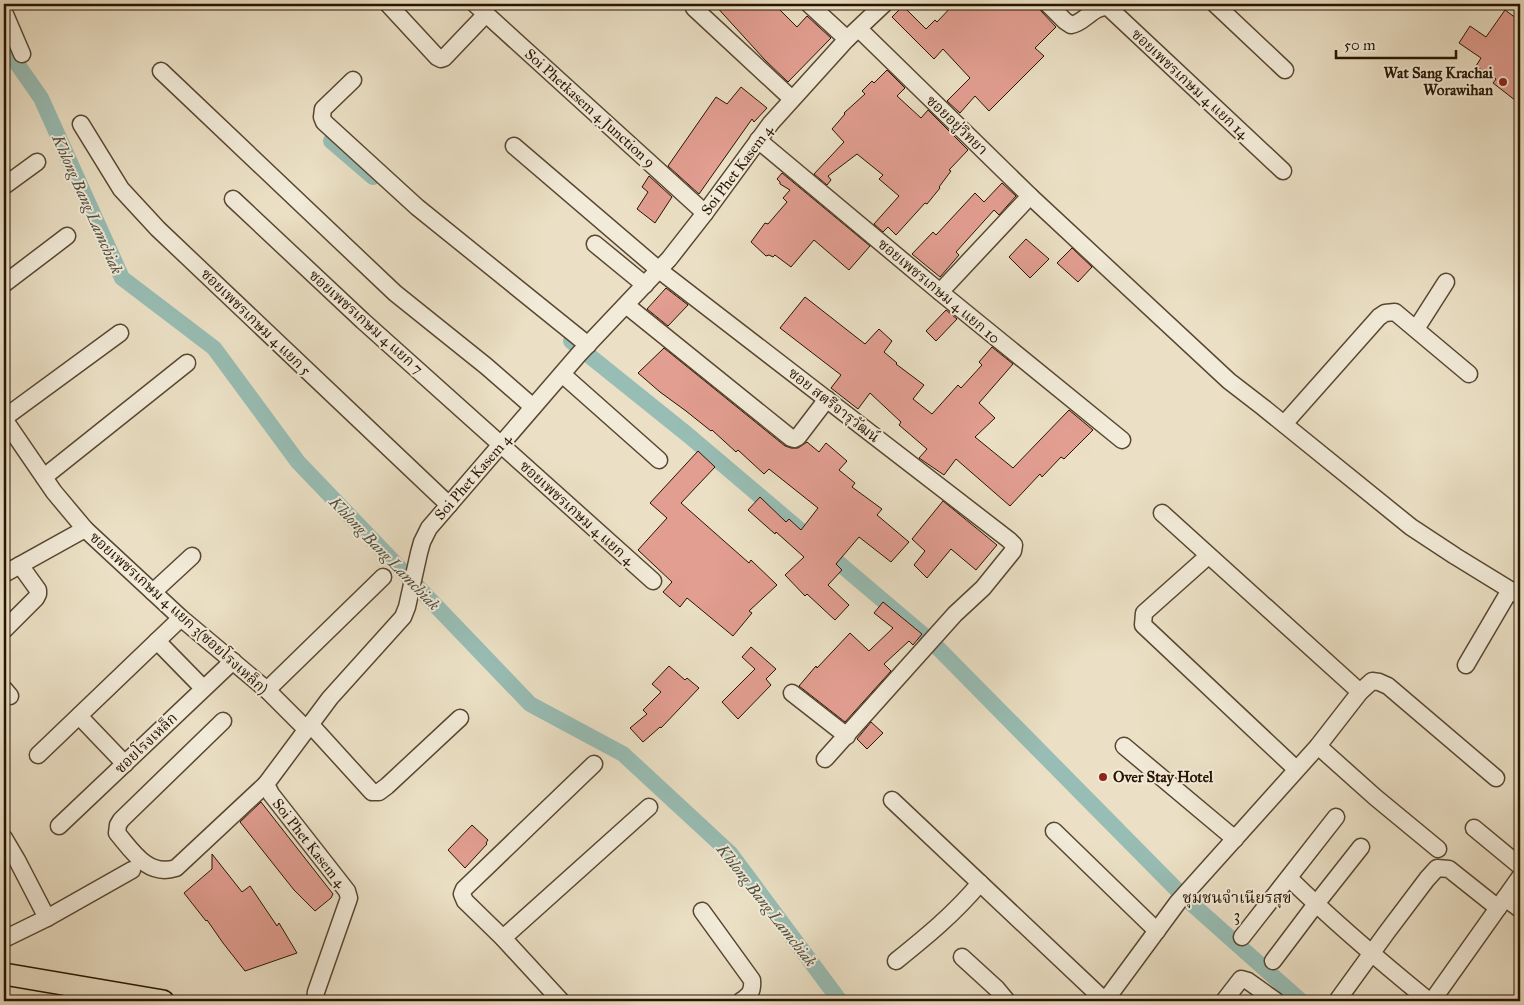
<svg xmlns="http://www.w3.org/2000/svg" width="1524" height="1005" font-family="'IM FELL Great Primer','Noto Serif Thai',serif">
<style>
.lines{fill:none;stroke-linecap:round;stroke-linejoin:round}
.canal{stroke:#98bdb4;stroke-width:16}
.building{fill:#e29e91;stroke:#271401}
.minor-casing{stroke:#584732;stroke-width:19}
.major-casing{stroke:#271401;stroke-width:24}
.minor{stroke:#f2ebd9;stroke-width:16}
.major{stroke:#ebe0c5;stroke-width:21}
.poi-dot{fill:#8f2418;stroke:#f2ebd9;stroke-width:2}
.labels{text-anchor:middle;stroke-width:4;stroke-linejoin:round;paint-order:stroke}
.poi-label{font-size:15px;font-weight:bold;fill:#271401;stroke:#f2ebd9;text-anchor:end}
.street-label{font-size:15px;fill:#271401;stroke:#f2ebd9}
.water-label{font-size:16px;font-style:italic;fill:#4f4f40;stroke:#f2ebd9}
.neighbourhood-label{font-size:16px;fill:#271401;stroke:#f2ebd9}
</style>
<rect width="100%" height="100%" fill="#ebe0c5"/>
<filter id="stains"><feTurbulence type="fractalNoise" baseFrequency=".004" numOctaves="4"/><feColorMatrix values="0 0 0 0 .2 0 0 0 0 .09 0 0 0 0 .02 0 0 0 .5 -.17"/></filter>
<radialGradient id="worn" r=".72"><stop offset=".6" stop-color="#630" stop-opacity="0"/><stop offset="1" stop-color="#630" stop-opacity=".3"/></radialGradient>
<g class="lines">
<!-- canal -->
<g class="canal">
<path d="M4,45L41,98L122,278L214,348L298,462L530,704L623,754L730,853L840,1001"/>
<path d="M331,141L373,177"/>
<path d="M571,341L688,435L933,643L1183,896L1301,1001"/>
</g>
</g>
<!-- building -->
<g class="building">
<path d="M714,4H774L797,27L807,16L831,38L788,82L765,60Z"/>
<path d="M954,4H1038L1041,11L1056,27L1035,48L1044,56L989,111L975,96L960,113L947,101L970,78L943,49L934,59L892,17L903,6L926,29L935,20L937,22Z"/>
<path d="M1505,10L1520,21V104L1493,83L1496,79L1476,66L1481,58L1459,43L1470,26L1486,37Z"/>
<path d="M887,70L905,88L897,96L921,118L928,110L968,150L949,170L951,171L939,187L940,188L927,204L925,203L896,235L888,227L883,232L874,224L899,196L879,179L883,175L857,154L828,176L831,180L827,185L814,174L844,142L832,129L845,114L844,113L865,94L862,91L872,81L874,83Z"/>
<path d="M741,87L767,108L754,122L752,119L699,194L668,166L716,97L727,104Z"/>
<path d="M782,173L870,246L849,270L814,240L791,267L775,255L773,257L769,255L766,256L751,242L765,223L768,224L787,202L783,198L790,190L780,184V182L777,179Z"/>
<path d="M649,176L672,197L655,223L637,209L648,192L642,187Z"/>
<path d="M1002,183L1016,196L999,215L994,210L956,252L959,255L940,277L912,254L933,232L936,235L975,193L984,202Z"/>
<path d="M1026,239L1049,259L1030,278L1009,257Z"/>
<path d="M1072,248L1092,267L1078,282L1057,263Z"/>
<path d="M666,288L688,305L668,326L647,309Z"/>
<path d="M805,297L865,344L879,329L892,341L884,352L897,363L896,364L924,385L913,399L932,414L958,385L961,388L982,365L979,362L992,347L1013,364L979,403L995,418L975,437L1013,468L1069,410L1093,430L1064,459L1061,457L1042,477L1040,474L1010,506L956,459L944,475L919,458L927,449L899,425L901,422L870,393L858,409L831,388L841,375L780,328Z"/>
<path d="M946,310L957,319L936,341L926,331Z"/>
<path d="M664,348L785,446L791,448H798L807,442L819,452L826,443L847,461L839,470L855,483L852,487L882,509L877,515L909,542L891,562L859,537L836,564L842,570L828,585L849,605L835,620L807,594L805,596L785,575L804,557L776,532L775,534L748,510L760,497L786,522L789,519L801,530L818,508L769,469L764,474L738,450L736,452L712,430L711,431L686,411L660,392L638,373Z"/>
<path d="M698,451L715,467L681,503L749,563L751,560L777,585L749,611L752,613L733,636L687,598L680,607L663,592L672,582L638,550L667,518L650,503Z"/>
<path d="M943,501L997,545L976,570L951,549L927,578L914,565L925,551L912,539Z"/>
<path d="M883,602L922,634L913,645L909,641L884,664L891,671L845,722L799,686L816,666L817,668L850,633L869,651L893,628L874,613Z"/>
<path d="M751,647L776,669L766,679L771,685L738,719L722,702L755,669L742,657Z"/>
<path d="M669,666L685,680L687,678L699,688L661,728L660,727L643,742L630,728L647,714L643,710L661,692L652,684Z"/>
<path d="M871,722L883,733L867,749L857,739Z"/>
<path d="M261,802L333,894L331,898L315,911L294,890L240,822Z"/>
<path d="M472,825L488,840L486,843L487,844L465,868L448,850Z"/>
<path d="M212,854L242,892L250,886L277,926L279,923L297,953L245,971L223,943L207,920L206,921L184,893L212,869Z"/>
</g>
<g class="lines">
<!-- minor casing -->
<g class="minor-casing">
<g id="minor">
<path d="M388,4L437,57L441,59L444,58L486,14"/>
<path d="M475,4L705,213"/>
<path d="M809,4L847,39"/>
<path d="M1048,4L1065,21L1071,25C1085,23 1092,6 1108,7L1283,171"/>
<path d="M1215,4L1285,70"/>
<path d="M694,8L792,99"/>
<path d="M4,12L22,54"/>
<path d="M859,29L1030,196L1229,381L1264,408L1411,527L1455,556L1520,596"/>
<path d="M161,71L395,293L486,366L533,407"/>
<path d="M353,80L323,109L322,117L324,122L417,207L588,345"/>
<path d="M81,124L121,189L158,229L449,505"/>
<path d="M758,140L940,292L1122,440"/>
<path d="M514,146L659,270L1009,540L1014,545L1013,551L983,588L955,614L825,759"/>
<path d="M4,186L37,162"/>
<path d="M233,199L363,321L653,581"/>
<path d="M595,244L645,285"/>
<path d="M4,284L67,236"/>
<path d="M940,292L1030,196"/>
<path d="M626,305L791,438L794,439L798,437L827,399"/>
<path d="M1416,329L1446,282"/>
<path d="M562,374L659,460"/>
<path d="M4,418L120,333"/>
<path d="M4,419L54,492L85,529L181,618L267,690L307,730"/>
<path d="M1284,424L1379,317L1385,313L1395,312L1469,374"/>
<path d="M44,477L187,363"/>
<path d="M1162,513L1360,692"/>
<path d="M1208,556L1144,613L1143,625L1296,769"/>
<path d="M4,574L85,529"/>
<path d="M153,592L192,556"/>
<path d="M4,630L36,598L38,594V590L20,565"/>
<path d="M157,641L203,688"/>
<path d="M1466,665L1510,590"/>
<path d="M4,689L10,696"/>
<path d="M267,690L383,577"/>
<path d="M792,693L847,736"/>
<path d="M79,716L125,764"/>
<path d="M223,721L121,820L118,825L117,833C133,852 148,877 176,868L266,784"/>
<path d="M310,724L372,792H379L387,786L460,718"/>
<path d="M1124,746L1235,839"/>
<path d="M1318,746L1375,797L1438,849"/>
<path d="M38,755L181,618"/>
<path d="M892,800L1105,1001"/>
<path d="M59,826L233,661"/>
<path d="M1474,828L1520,866"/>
<path d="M1054,831L1157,931"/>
<path d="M4,838L17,860L47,918"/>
<path d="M1289,878C1334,922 1381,962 1429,1001"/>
<path d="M1505,898L1520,909"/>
<path d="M702,911L752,980C753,991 750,995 741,1001"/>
<path d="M1242,937L1336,817"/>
<path d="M503,938L649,807"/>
<path d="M4,939L47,918L132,870"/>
<path d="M962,957L997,989L1007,1001"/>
<path d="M896,961C927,936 954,914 980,883"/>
<path d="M1273,961L1316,904L1361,847"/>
<path d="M315,1001L316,992L349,898L347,891L271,794L266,784L330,698L403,617L407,607L419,553L422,542L429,528L579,354L669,259L705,213L771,123L847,39L884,4"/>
<path d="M561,1001L503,938L465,901L462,894L464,889L594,764"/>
<path d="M1105,1001L1178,902L1318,746L1360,692L1372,681L1379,682L1388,686L1496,778"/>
<path d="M1224,1001L1241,979L1248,981L1276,1001"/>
<path d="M1337,1001L1387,932L1427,879L1437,868L1449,869L1498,908"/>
<path d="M1432,1001L1520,877"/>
</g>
</g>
<!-- major casing -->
<g class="major-casing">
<path id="major" d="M4,974L163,1001"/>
</g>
<!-- minor -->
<use href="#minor" class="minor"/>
<!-- major -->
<use href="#major" class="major"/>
</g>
<!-- markers -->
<g class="poi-dot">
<circle cx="1503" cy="82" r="5"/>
<circle cx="1103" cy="777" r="5"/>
</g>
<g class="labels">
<!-- poi labels -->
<g class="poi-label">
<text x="1493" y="78">Wat Sang Krachai<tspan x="1493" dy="17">Worawihan</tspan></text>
<text x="1113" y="782" text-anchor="start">Over Stay Hotel</text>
</g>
<!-- street labels -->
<g class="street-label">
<text transform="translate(1190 84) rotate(43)" y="5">ซอยเพชรเกษม 4 แยก 14</text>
<text transform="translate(590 108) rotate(42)" y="5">Soi Phetkasem 4 Junction 9</text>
<text transform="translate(957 125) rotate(44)" y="5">ซอยอยู่วิทยา</text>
<text transform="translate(737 170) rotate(-53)" y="5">Soi Phet Kasem 4</text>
<text transform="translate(939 291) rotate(40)" y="5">ซอยเพชรเกษม 4 แยก 10</text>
<text transform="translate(256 322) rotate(44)" y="5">ซอยเพชรเกษม 4 แยก 5</text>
<text transform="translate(366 322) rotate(42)" y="5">ซอยเพชรเกษม 4 แยก 7</text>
<text transform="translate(834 405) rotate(38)" y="5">ซอย สตรีจารุวัฒน์</text>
<text transform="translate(473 477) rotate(-49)" y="5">Soi Phet Kasem 4</text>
<text transform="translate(577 513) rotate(42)" y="5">ซอยเพชรเกษม 4 แยก 4</text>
<text transform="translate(179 613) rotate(42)" y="5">ซอยเพชรเกษม 4 แยก 3(ซอยโรงเหล็ก)</text>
<text transform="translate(146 743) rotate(-44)" y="5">ซอยโรงเหล็ก</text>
<text transform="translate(309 843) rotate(52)" y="5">Soi Phet Kasem 4</text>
</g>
<!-- water labels -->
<g class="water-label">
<text transform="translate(88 204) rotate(66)" y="6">Khlong Bang Lamchiak</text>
<text transform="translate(385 553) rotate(46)" y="6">Khlong Bang Lamchiak</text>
<text transform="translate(767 905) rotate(52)" y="6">Khlong Bang Lamchiak</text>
</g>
<!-- neighbourhood labels -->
<g class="neighbourhood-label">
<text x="1237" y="903">ชุมชนจำเนียรสุข<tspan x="1237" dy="18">3</tspan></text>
</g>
</g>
<!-- margin -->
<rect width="1524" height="1005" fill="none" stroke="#ebe0c5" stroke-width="20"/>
<rect x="5" y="5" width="1514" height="995" fill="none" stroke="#271401" stroke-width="2.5"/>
<rect x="10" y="10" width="1504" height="985" fill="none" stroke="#271401"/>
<!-- scale -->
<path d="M1336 50v8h120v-8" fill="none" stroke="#271401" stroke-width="2.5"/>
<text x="1344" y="50" font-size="15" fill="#271401" stroke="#f2ebd9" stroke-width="4" paint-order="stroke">50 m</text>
<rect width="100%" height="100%" filter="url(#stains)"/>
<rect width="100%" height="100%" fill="url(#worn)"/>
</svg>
